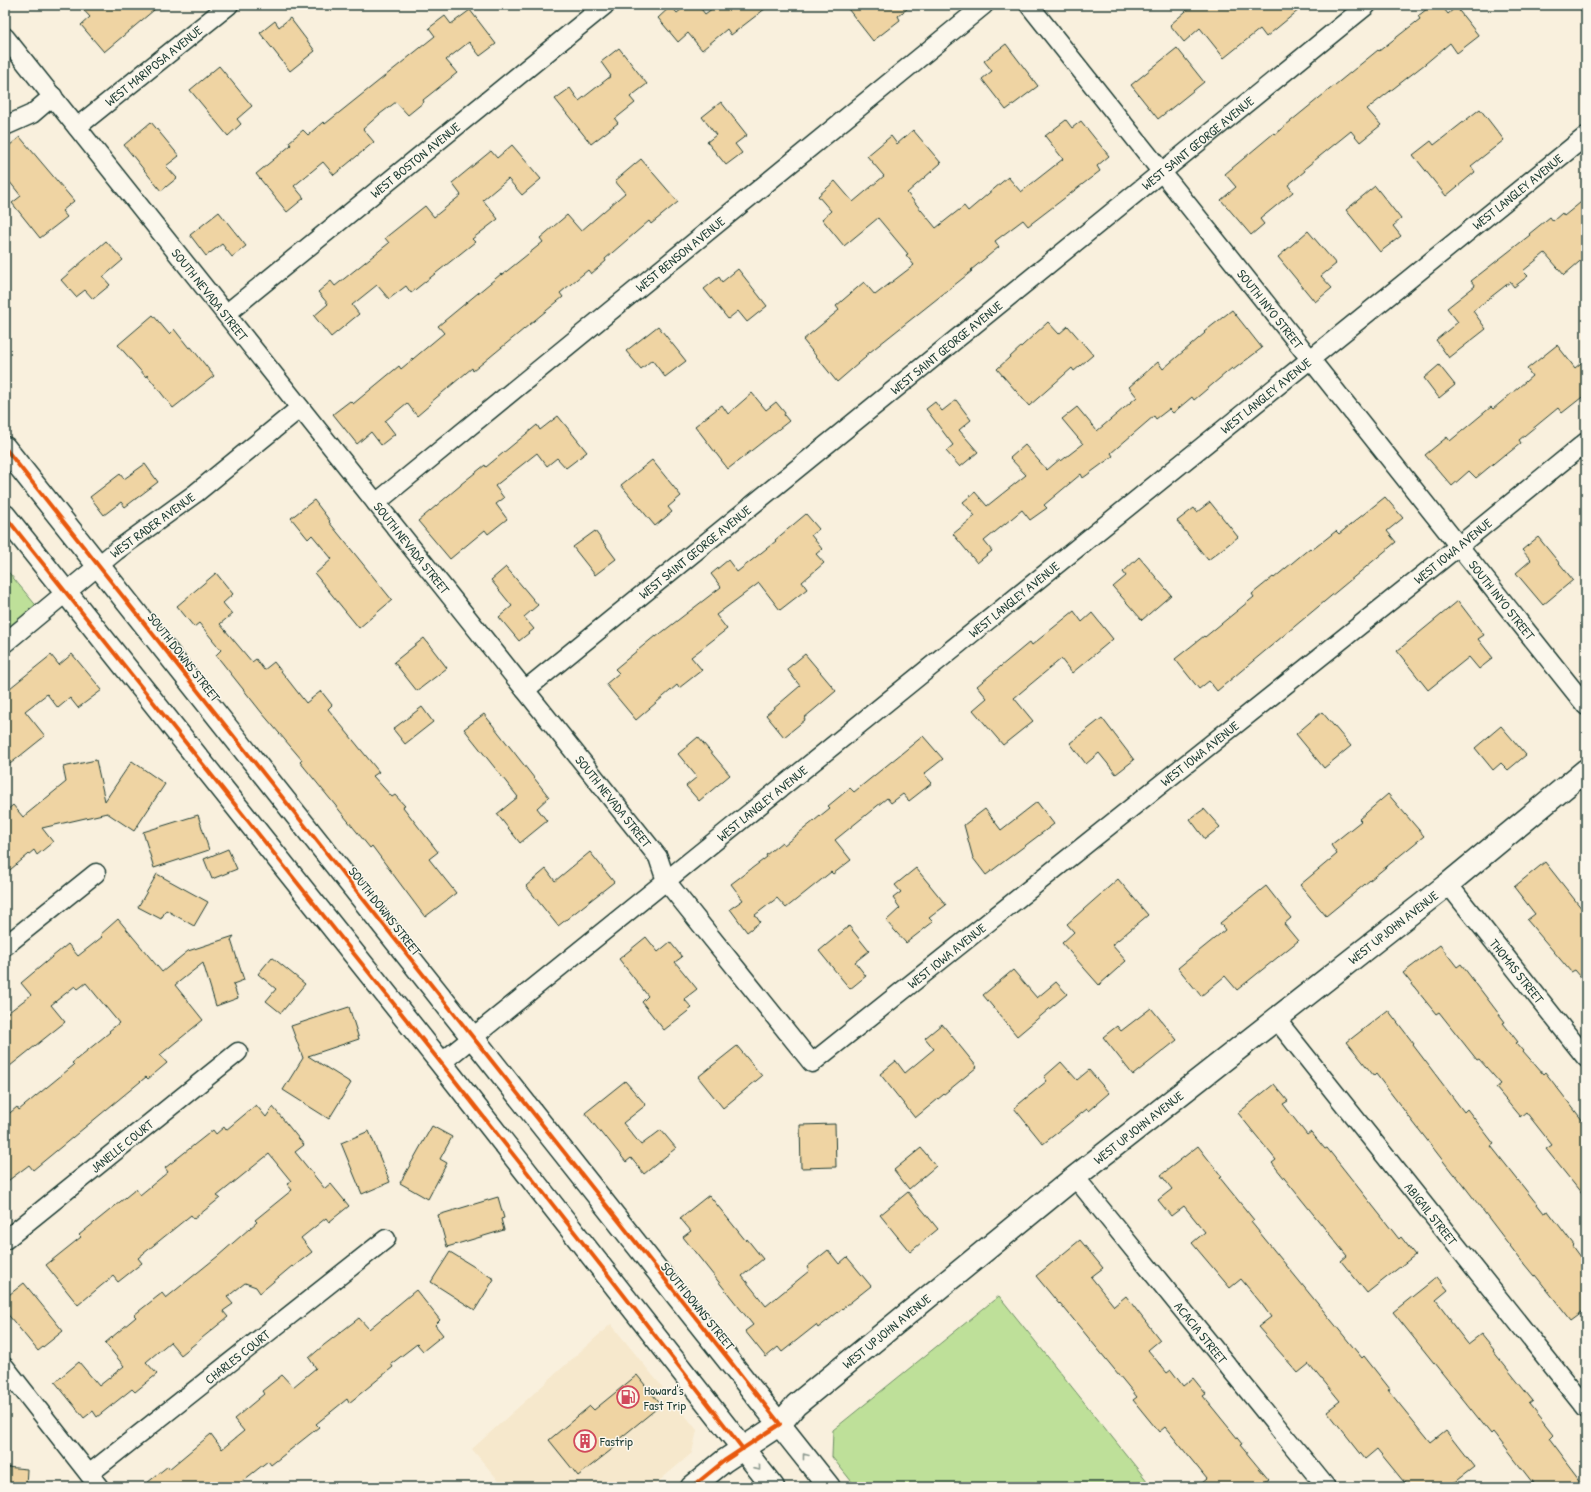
<svg xmlns="http://www.w3.org/2000/svg" width="1591" height="1492" font-family="'Patrick Hand',sans-serif">
<style>
.built{fill:#f6e8cc}
.green{fill:#bee099;stroke:#6e8e66}
.building{fill:#efd4a3;stroke:#1f3d34}
.lines{fill:none;stroke-linecap:round;stroke-linejoin:round}
.street-casing{stroke:#1f3d34;stroke-width:21}
.secondary-casing{stroke:#1f3d34;stroke-width:25}
.street{stroke:#fbf7ec;stroke-width:18}
.secondary{stroke:#fbf7ec;stroke-width:22}
.cycleway-casing{stroke:#fbf7ec;stroke-width:6}
.cycleway{stroke:#e8590c;stroke-width:4}
.oneway{stroke:#8d9a90}
.labels{text-anchor:middle;stroke-width:3;stroke-linejoin:round;paint-order:stroke}
.street-label{font-size:13px;fill:#1f3d34;stroke:#fbf7ec}
.poi-label{font-size:13px;fill:#1f3d34;stroke:#fbf7ec;text-anchor:start}
</style>
<rect width="100%" height="100%" fill="#f9f0dd"/>
<filter id="ink" filterUnits="userSpaceOnUse"><feTurbulence type="fractalNoise" baseFrequency=".025" numOctaves="2"/><feDisplacementMap in="SourceGraphic" scale="8" xChannelSelector="R" yChannelSelector="G"/><feConvolveMatrix kernelMatrix="1 2 1 2 8 2 1 2 1" color-interpolation-filters="sRGB"/></filter>
<g filter="url(#ink)">
<!-- built -->
<path class="built" d="M611,1324L697,1430L692,1453L652,1487H504L472,1449Z"/>
<!-- green -->
<g class="green">
<path d="M5,568L39,609L5,637Z"/>
<path d="M999,1296L1152,1487H856L832,1457L833,1430Z"/>
</g>
<!-- building -->
<g class="building">
<path d="M79,5H160L104,52L81,25L90,17Z"/>
<path d="M687,5H698L705,14L717,5H770L731,35L727,29L702,50L688,33L678,42L658,18L671,6L677,13Z"/>
<path d="M845,5H912L898,16L900,20L873,41Z"/>
<path d="M1193,5H1305L1266,37L1260,29L1224,58L1200,28L1184,42L1170,25Z"/>
<path d="M1432,5H1441L1448,14L1456,7L1479,36L1457,53L1450,43L1425,64L1367,109L1381,125L1360,142L1351,131L1304,169L1305,171L1288,185L1293,192L1260,219L1264,224L1251,235L1221,200L1236,187L1225,174L1274,133L1275,134L1378,50L1379,51L1420,19L1418,16Z"/>
<path d="M470,10L496,44L480,56L469,42L446,60L457,73L423,100L424,102L408,115L396,102L380,114L363,129L374,142L334,175L323,162L294,186L304,198L287,212L256,174L291,145L289,142L303,130L308,135L323,122L325,124L435,36L429,28L445,16L451,24Z"/>
<path d="M290,18L315,51L290,71L260,33L275,21L279,27Z"/>
<path d="M1006,44L1038,86L1006,110L982,79L992,71L984,61Z"/>
<path d="M619,48L647,84L630,97L635,103L615,119L618,123L591,144L555,99L570,88L579,101L611,76L601,62Z"/>
<path d="M1177,48L1204,82L1158,119L1131,85Z"/>
<path d="M219,66L252,106L237,119L241,124L228,136L190,90Z"/>
<path d="M721,102L747,135L735,144L742,153L726,165L707,142L716,135L702,117Z"/>
<path d="M1480,109L1504,140L1471,166L1475,172L1446,196L1413,155L1431,141L1434,145Z"/>
<path d="M1066,120L1072,128L1081,121L1109,156L1097,166L1100,171L1028,226L1023,220L995,241L999,247L971,270L972,271L865,356L866,357L837,382L803,340L839,310L836,306L864,282L875,295L914,265L906,255L908,254L878,218L844,246L822,219L831,211L818,196L835,181L853,202L884,176L867,156L891,136L897,144L913,130L941,163L907,193L936,228L964,206L968,211L1008,177L1021,192L1063,159L1045,136Z"/>
<path d="M151,122L179,156L166,166L177,178L161,191L124,145Z"/>
<path d="M20,137L74,201L62,211L67,217L40,238L12,203L21,196L5,176V149Z"/>
<path d="M512,145L541,179L522,195L508,179L483,200L498,219L472,239L475,242L411,293L406,286L389,299L377,285L352,305L359,314L331,337L314,316L328,304L318,292L331,281L335,286L389,243L385,238L425,206L434,217L461,195L452,183L491,151L497,158Z"/>
<path d="M641,159L678,202L651,224L649,221L605,259L606,261L591,274L588,270L560,293L563,297L473,371L472,368L430,403L431,404L417,416L407,403L385,421L395,434L381,445L371,432L357,444L333,414L350,401L353,404L399,366L401,369L444,333L438,326L501,274L502,275L543,242L540,238L567,215L581,231L625,193L615,181Z"/>
<path d="M1375,186L1401,219L1393,226L1401,236L1380,252L1346,210Z"/>
<path d="M1586,198V256L1564,275L1545,253L1523,271L1528,276L1514,287L1510,282L1473,311L1486,329L1449,358L1436,340L1458,322L1447,308L1475,286L1471,281L1530,235L1529,234L1550,217L1553,221L1562,213L1564,216Z"/>
<path d="M219,212L246,246L232,257L222,244L206,256L190,235Z"/>
<path d="M1308,231L1336,264L1321,276L1332,288L1315,302L1278,257Z"/>
<path d="M106,241L123,260L103,277L110,285L93,299L85,290L76,297L61,280Z"/>
<path d="M738,269L767,306L747,322L738,311L728,319L704,289L719,277L722,282Z"/>
<path d="M1232,310L1262,348L1233,370L1232,368L1194,400L1192,397L1173,413L1169,409L1156,419L1154,416L1111,453L1113,456L1083,478L1081,474L1044,505L1047,508L1030,520L1022,510L984,541L992,551L977,563L953,534L975,516L963,502L975,492L987,506L1026,475L1010,458L1025,445L1047,470L1060,459L1061,461L1083,444L1062,419L1077,407L1097,431L1137,397L1129,387L1158,362L1163,369L1205,333L1204,332Z"/>
<path d="M153,315L169,334L174,329L189,348L191,347L214,376L173,408L147,375L146,377L118,345Z"/>
<path d="M1048,322L1059,334L1068,326L1093,355L1074,371L1072,368L1029,406L997,369Z"/>
<path d="M658,326L686,361L665,377L652,360L641,369L626,351Z"/>
<path d="M1557,345L1575,368L1586,359V394L1562,413L1558,408L1519,440L1521,443L1506,455L1505,454L1476,478L1469,471L1452,486L1425,455L1447,437L1450,441L1491,407L1493,409L1532,376L1527,369Z"/>
<path d="M1439,365L1455,385L1439,398L1424,378Z"/>
<path d="M752,393L766,410L776,402L785,413L784,415L789,421L728,469L695,426L722,405L728,414Z"/>
<path d="M956,400L971,420L959,430L978,452L960,467L946,451L953,445L926,409L935,402L942,411Z"/>
<path d="M558,416L587,452L566,468L557,458L547,466L537,453L495,486L504,498L496,504L507,519L488,534L485,530L450,559L418,521L461,485V484L485,465L486,467L537,425L540,430Z"/>
<path d="M652,460L681,496L668,507L672,512L655,526L621,485Z"/>
<path d="M145,464L158,482L125,507L121,502L104,515L90,497L120,474L124,479Z"/>
<path d="M1385,497L1403,518L1387,531L1396,542L1217,691L1209,681L1199,689L1175,659L1204,636L1205,637L1254,597L1252,594L1273,577L1274,578L1310,548L1312,550L1336,531L1339,534Z"/>
<path d="M314,500L330,521L329,522L392,600L359,628L315,574L332,559L312,535L308,539L291,518Z"/>
<path d="M1210,502L1238,537L1208,560L1177,521L1194,508L1197,512Z"/>
<path d="M806,514L819,529L811,535L822,549L816,554L824,563L802,582L807,589L780,610L759,583L716,615L727,629L691,657L702,670L679,688L677,685L636,720L606,684L619,673L615,669L655,636L656,637L721,587L711,574L728,560L737,572L776,541L775,540Z"/>
<path d="M595,531L616,559L595,575L573,547Z"/>
<path d="M1538,537L1573,580L1543,605L1516,573L1531,560L1522,550Z"/>
<path d="M1139,557L1171,595L1142,620L1113,587L1126,576L1123,572Z"/>
<path d="M506,567L538,605L524,617L534,629L519,641L499,617L512,606L491,580Z"/>
<path d="M216,573L233,594L223,603L232,614L220,624L252,662L256,659L264,670L274,662L306,703L321,691L332,705L328,709L379,772L373,776L392,797L395,795L405,806L403,807L438,852L429,859L456,893L425,917L372,846L370,848L357,832L300,762L302,760L262,713L216,655L221,650L199,623L194,627L177,606Z"/>
<path d="M1458,601L1484,635L1478,639L1493,658L1479,669L1469,657L1428,690L1397,651Z"/>
<path d="M1074,611L1082,622L1092,613L1113,639L1072,673L1061,659L1014,698L1033,721L1003,745L973,710L987,698L977,686L1030,642L1032,645Z"/>
<path d="M424,638L447,668L417,691L394,662Z"/>
<path d="M72,654L102,690L78,708L70,698L58,708L47,694L25,711L45,736L5,768V692L51,655L59,665Z"/>
<path d="M805,654L836,691L804,718L805,720L784,737L766,715L800,686L787,669Z"/>
<path d="M422,707L433,722L405,744L393,729Z"/>
<path d="M1322,712L1351,746L1324,768L1296,734Z"/>
<path d="M484,714L549,797L537,808L547,821L520,843L497,814L518,797L464,729Z"/>
<path d="M1102,718L1134,760L1116,774L1099,753L1086,764L1070,743Z"/>
<path d="M1501,726L1526,755L1508,770L1501,763L1493,770L1475,748Z"/>
<path d="M923,736L943,759L924,774L932,783L909,801L903,794L891,803L887,798L835,840L851,860L833,874L831,872L786,908L777,898L755,915L760,922L747,932L730,909L743,900L731,884L767,857L766,855L782,842L784,845L830,808L828,806L850,788L854,792Z"/>
<path d="M698,737L730,775L699,801L686,786L697,777L678,754Z"/>
<path d="M96,760L105,801L132,761L165,784L134,831L107,813L42,828L53,842L37,855L34,850L5,874V812L13,805L23,817L66,782L63,767Z"/>
<path d="M1388,794L1424,836L1326,916L1300,885L1337,854L1331,845L1361,821L1359,819Z"/>
<path d="M1037,802L1054,824L986,875L973,858L964,825L985,809L1001,830Z"/>
<path d="M1204,809L1220,827L1205,839L1190,819Z"/>
<path d="M198,815L209,850L154,868L143,832Z"/>
<path d="M228,849L237,869L212,879L204,859Z"/>
<path d="M590,852L614,882L558,926L526,886L546,869L555,881Z"/>
<path d="M1545,862L1586,914V983L1575,970L1571,972L1527,920L1535,914L1514,887Z"/>
<path d="M916,868L946,905L929,918L933,922L906,943L886,921L900,908L893,898L901,892L895,885Z"/>
<path d="M157,874L208,902L194,926L166,910L161,919L138,907Z"/>
<path d="M1118,879L1148,915L1112,945L1126,961L1099,985L1062,943L1074,932L1067,924Z"/>
<path d="M1266,886L1291,918L1284,924L1298,941L1237,990L1225,976L1201,996L1178,968L1225,930L1220,923Z"/>
<path d="M118,919L162,972L188,951L234,936L231,940L244,980L233,984L238,998L216,1006L203,963L175,985L203,1020L160,1055L167,1063L148,1079L146,1077L33,1170L29,1165L5,1183V1117L17,1107L19,1110L74,1065L72,1063L110,1032L109,1031L119,1023L86,983L78,989L75,986L51,1005L65,1022L5,1070V1015L31,995L21,983L52,957L68,944L78,956L102,937L100,935Z"/>
<path d="M849,926L869,951L855,962L866,976L850,989L819,951Z"/>
<path d="M646,937L658,952L670,942L682,957L675,962L697,989L684,999L692,1008L664,1030L642,1002L648,996L619,959Z"/>
<path d="M1440,945L1457,967L1461,964L1505,1022L1503,1023L1518,1042L1516,1043L1543,1074L1545,1072L1586,1125V1199L1546,1149L1552,1145L1526,1112L1520,1117L1496,1088L1501,1084L1479,1059L1477,1060L1439,1012L1436,1014L1403,973Z"/>
<path d="M272,957L305,984L281,1013L266,1001L276,989L258,974Z"/>
<path d="M1013,970L1037,998L1056,982L1067,994L1017,1036L983,995Z"/>
<path d="M349,1007L359,1039L308,1056L351,1083L329,1119L283,1090L303,1058L291,1026Z"/>
<path d="M1151,1008L1177,1040L1133,1075L1103,1037L1117,1026L1121,1031Z"/>
<path d="M1388,1010L1414,1044L1413,1045L1464,1112L1467,1109L1494,1144L1491,1146L1544,1213L1548,1211L1574,1245L1573,1246L1586,1264V1309L1571,1320L1535,1275L1534,1276L1520,1259L1455,1174L1454,1175L1376,1074L1374,1076L1347,1042Z"/>
<path d="M942,1024L977,1067L915,1118L880,1074L896,1061L905,1073L934,1049L925,1038Z"/>
<path d="M737,1046L762,1076L723,1108L698,1077Z"/>
<path d="M1061,1062L1077,1080L1089,1070L1109,1093L1088,1111L1087,1109L1043,1144L1014,1108L1047,1081L1044,1077Z"/>
<path d="M625,1081L646,1105L623,1123L641,1145L661,1130L676,1148L644,1174L631,1158L626,1162L606,1137L605,1138L585,1113Z"/>
<path d="M1274,1084L1288,1101L1283,1104L1307,1135L1311,1132L1325,1149L1327,1148L1399,1239L1401,1237L1415,1255L1367,1293L1341,1261L1347,1256L1272,1163L1276,1160L1238,1113Z"/>
<path d="M256,1105L266,1117L273,1107L304,1145L295,1152L325,1189L331,1184L349,1206L329,1222L326,1218L301,1238L312,1252L293,1267L292,1266L260,1293L256,1287L245,1283L227,1297L233,1304L223,1311L228,1317L181,1355L170,1342L146,1362L157,1374L135,1392L132,1389L97,1417L93,1411L84,1418L55,1382L79,1362L99,1386L124,1366L105,1343L136,1317L134,1315L162,1293L166,1298L218,1256L257,1222L255,1220L292,1190L287,1184L291,1181L269,1154L217,1196L220,1198L194,1219L191,1215L138,1258L142,1263L118,1282L113,1276L78,1305L46,1265L81,1237L79,1235L136,1189L140,1195L168,1172L165,1168L213,1130L216,1134L224,1127L226,1130Z"/>
<path d="M835,1124L836,1167L801,1168L800,1125Z"/>
<path d="M432,1126L452,1137L440,1159L447,1163L428,1199L400,1183Z"/>
<path d="M369,1131L390,1182L362,1194L341,1143Z"/>
<path d="M1198,1146L1222,1177L1220,1178L1254,1220L1251,1222L1362,1358L1364,1356L1390,1389L1388,1390L1431,1443L1446,1431L1474,1467L1448,1487H1408L1377,1449L1365,1459L1327,1411L1340,1401L1322,1379H1321L1309,1364L1298,1373L1258,1327L1271,1317L1260,1302L1241,1279L1230,1288L1192,1243L1205,1232L1184,1206L1171,1216L1158,1200L1172,1189L1161,1175Z"/>
<path d="M921,1148L936,1166L909,1189L894,1170Z"/>
<path d="M908,1192L938,1229L910,1252L880,1215Z"/>
<path d="M709,1195L746,1241L747,1239L763,1259L742,1276L766,1306L809,1271L807,1267L828,1250L839,1264L847,1257L871,1286L818,1328L816,1325L782,1352L778,1347L766,1357L745,1331L753,1325L683,1237L691,1231L680,1218Z"/>
<path d="M498,1197L504,1218L501,1219L504,1230L447,1247L438,1215Z"/>
<path d="M1080,1240L1103,1268L1091,1277L1114,1306L1126,1296L1138,1312L1160,1340L1148,1350L1167,1373L1171,1370L1183,1386L1193,1378L1206,1394L1203,1396L1242,1444L1240,1445L1269,1480L1260,1487H1197L1207,1479L1165,1427L1159,1432L1133,1400L1137,1397L1060,1303L1059,1304L1036,1276Z"/>
<path d="M450,1252L494,1279L475,1310L431,1282Z"/>
<path d="M1437,1277L1448,1290L1436,1300L1451,1320L1450,1321L1468,1344L1481,1334L1494,1350L1493,1351L1533,1401L1529,1404L1553,1434L1549,1438L1586,1487H1536L1493,1432L1491,1434L1393,1312Z"/>
<path d="M24,1283L63,1331L38,1351L5,1311V1298Z"/>
<path d="M416,1290L440,1320L435,1325L443,1335L423,1351L417,1344L391,1364L393,1367L349,1403L347,1399L316,1424L319,1427L271,1465L268,1461L235,1487H142L168,1466L169,1469L211,1434L222,1449L244,1431L234,1419L264,1394L262,1391L282,1375L293,1387L316,1368L309,1358L324,1345L359,1318L369,1329Z"/>
<path d="M637,1375L661,1405L618,1440L620,1443L578,1476L549,1440L590,1406L594,1410Z"/>
<path d="M5,1467L27,1469L26,1487H5Z"/>
</g>
<g class="lines">
<!-- street casing -->
<g class="street-casing">
<g id="street">
<path id="s1" d="M1029,5C1214,239 1401,472 1586,706"/>
<path id="s2" d="M5,37L658,857L666,881L812,1063L1439,562L1586,442"/>
<path d="M5,126L32,114L53,96"/>
<path id="s3" d="M77,127L229,5"/>
<path id="s4" d="M226,314L605,5"/>
<path id="s5" d="M376,503L984,5"/>
<path id="s6" d="M5,643L116,551L196,493L300,408"/>
<path id="s7" d="M525,690L1367,5"/>
<path id="s8" d="M1448,884L1586,1058"/>
<path d="M5,946L96,873"/>
<path id="s9" d="M1276,1019L1586,1408"/>
<path id="s10" d="M441,1063L1586,136"/>
<path id="s11" d="M1075,1177L1326,1487"/>
<path id="s12" d="M5,1240L238,1052"/>
<path d="M5,1367L99,1487"/>
<path id="s13" d="M89,1474L386,1239"/>
</g>
</g>
<!-- secondary casing -->
<g class="secondary-casing">
<g id="secondary">
<path d="M5,448L829,1487"/>
<path d="M5,516L441,1063L773,1487"/>
<path id="s14" d="M692,1487L724,1461L780,1424L796,1405L1075,1177L1448,884L1586,770"/>
</g>
</g>
<!-- street -->
<use href="#street" class="street"/>
<!-- secondary -->
<use href="#secondary" class="secondary"/>
<!-- cycleway casing -->
<g class="cycleway-casing">
<g id="cycleway">
<path d="M5,448L780,1424L724,1461L692,1487"/>
<path d="M5,516L441,1063L609,1276L743,1449"/>
</g>
</g>
<!-- cycleway -->
<use href="#cycleway" class="cycleway"/>
</g>
<!-- one-way arrows -->
<defs><path id="oneway-chevron" d="M-2-3.5L2.5 0L-2 3.5" fill="none" stroke-width="1.6" stroke-linecap="round" stroke-linejoin="round"/></defs>
<g class="oneway">
<use href="#oneway-chevron" transform="translate(805 1456) rotate(-128)"/>
<use href="#oneway-chevron" transform="translate(758 1468) rotate(51)"/>
</g>
</g>
<!-- icons -->
<defs>
<g id="fuel-ring" transform="scale(1.15)"><circle r="9.5" fill="#fbf7ec" stroke="#d1495b" stroke-width="1.5"/><path d="M-5.5-6h7V0h2V4h1.3V-2.5L3-4.5l.8-.8L6-3V5H2.5V1h-1V6h-7ZM-4.2-4.7v3.2H.2V-4.7Z" fill="#d1495b"/></g>
<g id="building-ring" transform="scale(1.15)"><circle r="9.5" fill="#fbf7ec" stroke="#d1495b" stroke-width="1.5"/><path d="M-4-6H4V6H1V3H-1V6H-4ZM-2.5-4.3h1.7v1.8h-1.7ZM.8-4.3h1.7v1.8H.8ZM-2.5-1h1.7V.8h-1.7ZM.8-1h1.7V.8H.8Z" fill="#d1495b"/></g>
</defs>
<g fill-rule="evenodd">
<use href="#fuel-ring" x="628" y="1397"/>
<use href="#building-ring" x="585" y="1441"/>
</g>
<g class="labels">
<!-- street labels -->
<g class="street-label">
<text dy="5" stroke="none"><textPath href="#s3" startOffset="98">WEST MARIPOSA AVENUE</textPath></text>
<text dy="5" stroke="none"><textPath href="#s7" startOffset="867">WEST SAINT GEORGE AVENUE</textPath></text>
<text dy="5" stroke="none"><textPath href="#s4" startOffset="244">WEST BOSTON AVENUE</textPath></text>
<text dy="5" stroke="none"><textPath href="#s10" startOffset="1385">WEST LANGLEY AVENUE</textPath></text>
<text dy="5" stroke="none"><textPath href="#s5" startOffset="393">WEST BENSON AVENUE</textPath></text>
<text dy="5" stroke="none"><textPath href="#s2" startOffset="329">SOUTH NEVADA STREET</textPath></text>
<text dy="5" stroke="none"><textPath href="#s1" startOffset="388">SOUTH INYO STREET</textPath></text>
<text dy="5" stroke="none"><textPath href="#s7" startOffset="543">WEST SAINT GEORGE AVENUE</textPath></text>
<text dy="5" stroke="none"><textPath href="#s10" startOffset="1061">WEST LANGLEY AVENUE</textPath></text>
<text dy="5" stroke="none"><textPath href="#s6" startOffset="189">WEST RADER AVENUE</textPath></text>
<text dy="5" stroke="none"><textPath href="#s2" startOffset="653">SOUTH NEVADA STREET</textPath></text>
<text dy="5" stroke="none"><textPath href="#s2" startOffset="2127">WEST IOWA AVENUE</textPath></text>
<text dy="5" stroke="none"><textPath href="#s7" startOffset="219">WEST SAINT GEORGE AVENUE</textPath></text>
<text dy="5" stroke="none"><textPath href="#s10" startOffset="737">WEST LANGLEY AVENUE</textPath></text>
<text dy="5" stroke="none"><textPath href="#s1" startOffset="760">SOUTH INYO STREET</textPath></text>
<text transform="translate(184 657) rotate(52)" y="5">SOUTH DOWNS STREET</text>
<text dy="5" stroke="none"><textPath href="#s2" startOffset="1803">WEST IOWA AVENUE</textPath></text>
<text dy="5" stroke="none"><textPath href="#s2" startOffset="977">SOUTH NEVADA STREET</textPath></text>
<text dy="5" stroke="none"><textPath href="#s10" startOffset="413">WEST LANGLEY AVENUE</textPath></text>
<text transform="translate(385 911) rotate(52)" y="5">SOUTH DOWNS STREET</text>
<text dy="5" stroke="none"><textPath href="#s14" startOffset="898">WEST UPJOHN AVENUE</textPath></text>
<text dy="5" stroke="none"><textPath href="#s2" startOffset="1479">WEST IOWA AVENUE</textPath></text>
<text dy="5" stroke="none"><textPath href="#s8" startOffset="111">THOMAS STREET</textPath></text>
<text dy="5" stroke="none"><textPath href="#s14" startOffset="574">WEST UPJOHN AVENUE</textPath></text>
<text dy="5" stroke="none"><textPath href="#s12" startOffset="150">JANELLE COURT</textPath></text>
<text dy="5" stroke="none"><textPath href="#s9" startOffset="249">ABIGAIL STREET</textPath></text>
<text transform="translate(698 1306) rotate(51)" y="5">SOUTH DOWNS STREET</text>
<text dy="5" stroke="none"><textPath href="#s14" startOffset="250">WEST UPJOHN AVENUE</textPath></text>
<text dy="5" stroke="none"><textPath href="#s11" startOffset="200">ACACIA STREET</textPath></text>
<text dy="5" stroke="none"><textPath href="#s13" startOffset="189">CHARLES COURT</textPath></text>
</g>
<!-- poi labels -->
<g class="poi-label">
<text x="644" y="1395">Howard's<tspan x="644" dy="15">Fast Trip</tspan></text>
<text x="600" y="1446">Fastrip</text>
</g>
</g>
<!-- margin -->
<rect width="1591" height="1492" fill="none" stroke="#fbf7ec" stroke-width="20"/>
<rect x="10" y="10" width="1571" height="1472" fill="none" stroke="#1f3d34" stroke-width="1.5" filter="url(#ink)"/>
</svg>
